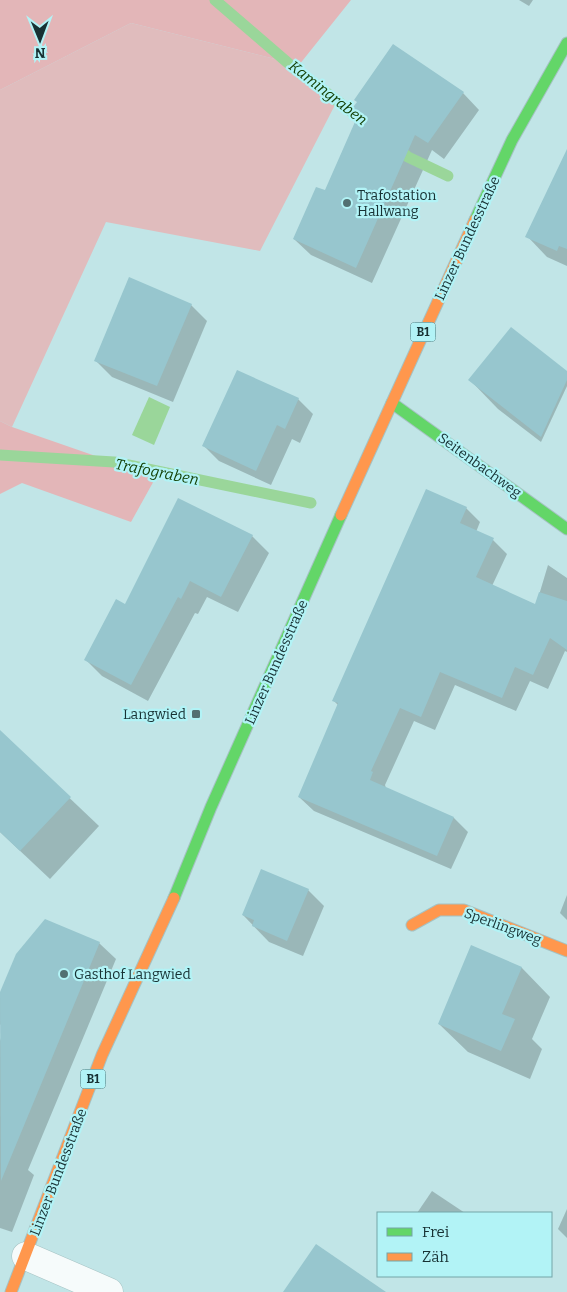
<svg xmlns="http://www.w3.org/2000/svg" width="567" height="1292" font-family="Bitter,serif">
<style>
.green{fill:#e0bcbd}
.forest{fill:#e3b6b8}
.water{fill:#9ad69a}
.shadow{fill:#0003}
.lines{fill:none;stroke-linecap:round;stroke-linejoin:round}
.stream{stroke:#9ad69a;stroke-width:11}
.building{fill:#97c6ce}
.street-casing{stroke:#a5c2c3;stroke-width:29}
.fast-casing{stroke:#a5c2c3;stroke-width:13}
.slow-casing{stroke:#a5c2c3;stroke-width:13}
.street{stroke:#f6fbfb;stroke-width:28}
.fast{stroke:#63d668;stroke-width:11}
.slow{stroke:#ff974d;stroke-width:11}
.poi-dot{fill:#527072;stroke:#b2f3f6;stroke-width:2}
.labels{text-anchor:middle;stroke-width:4.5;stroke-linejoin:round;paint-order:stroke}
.shield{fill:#b2f3f6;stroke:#466b6e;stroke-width:1}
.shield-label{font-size:12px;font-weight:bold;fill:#173133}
.poi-label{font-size:14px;fill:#173133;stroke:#b2f3f6;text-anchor:start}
.street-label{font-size:14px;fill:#173133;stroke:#b2f3f6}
.water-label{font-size:15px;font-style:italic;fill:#144106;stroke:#b2f3f6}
</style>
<rect width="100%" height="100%" fill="#c1e5e7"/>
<!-- green -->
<path class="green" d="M131,23L299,65L338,99L260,251L106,222L12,427L0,421V90Z"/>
<!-- forest -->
<g class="forest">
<path d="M0,0H351L299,65L131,23L0,90Z"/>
<path d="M0,421L12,427L156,477L131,522L22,483L0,494Z"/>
</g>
<!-- water -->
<path class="water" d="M149,397L170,407L154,445L132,435Z"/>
<!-- shadow -->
<g class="shadow">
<path d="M519,0H533L529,6Z"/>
<path d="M463,93L479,110L444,159L432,150L372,283L311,255L294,239L326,192L359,117L353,110Z"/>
<path d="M567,187V266L547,257L527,236Z"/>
<path d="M191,305L207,321L173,402L112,377L95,360Z"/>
<path d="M567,378V386L541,442L498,409L470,380Z"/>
<path d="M298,399L313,414L300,443L292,439L271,485L219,461L204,446Z"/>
<path d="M466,508L480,522L476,532L493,540L507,554L492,586L536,605L548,565L567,578V652L565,651L548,689L530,681L516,711L455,685L435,730L414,721L385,785L386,788L454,818L468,832L451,869L314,811L299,797L339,706L333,700Z"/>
<path d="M252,536L269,553L238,612L207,597L198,614L195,613L148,701L102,676L85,659L126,606Z"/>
<path d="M0,732L99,826L50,879L0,832Z"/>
<path d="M308,890L324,906L303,956L269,942L243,915Z"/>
<path d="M567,895V920L560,913Z"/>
<path d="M99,943L116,959L28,1170L34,1175L12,1232L0,1228V1041L4,1029L0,1024V996L17,954Z"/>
<path d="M472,947L522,968L550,997L532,1039L542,1049L530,1079L468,1052L439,1024Z"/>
<path d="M432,1191L465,1213H417Z"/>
<path d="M567,1209V1238L558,1229Z"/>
</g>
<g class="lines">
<!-- stream -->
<g class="stream">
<path d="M215,0L295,69L369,125"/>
<path d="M395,146L408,157L448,176"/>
<path d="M0,455L114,462L311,503"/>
</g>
</g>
<!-- building -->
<g class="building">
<path d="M393,44L464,92L428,143L415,135L356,268L293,239L316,187L325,190L358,115L351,110L357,102L354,100Z"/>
<path d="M567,149V249L559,246L557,251L525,237Z"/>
<path d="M129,277L192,304L157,386L94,361Z"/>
<path d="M511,327L567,371V380L541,437L468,380Z"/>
<path d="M237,370L299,398L285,429L277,425L256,471L202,446Z"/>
<path d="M426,489L467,507L460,523L494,538L476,577L535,604L539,592L567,601V650L550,638L533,675L515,667L502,698L440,672L421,717L400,708L371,771L373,772L370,780L454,817L437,856L298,797L338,703L332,701Z"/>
<path d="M178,498L253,535L221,597L190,581L181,599L178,597L131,685L84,660L116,599L125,604Z"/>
<path d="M0,730L71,797L20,851L0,832Z"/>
<path d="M261,869L309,889L287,941L252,926L254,920L242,915Z"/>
<path d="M45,919L100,942L1,1181L0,992L16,954Z"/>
<path d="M471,945L522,967L502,1014L515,1019L501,1051L438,1024Z"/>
<path d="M316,1244L386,1292H283Z"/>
</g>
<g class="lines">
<!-- street casing -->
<g class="street-casing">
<path id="street" d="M26,1256L109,1292"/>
</g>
<!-- fast casing -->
<g class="fast-casing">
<g id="fast">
<path d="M475,220L512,140L567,43"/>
<path d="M392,403L567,529"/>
<path d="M174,898L211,807L341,515"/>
</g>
</g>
<!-- slow casing -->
<g class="slow-casing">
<g id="slow">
<path d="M341,515L475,220"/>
<path d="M412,925L439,910H464L567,951"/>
<path d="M11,1292L102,1055L174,898"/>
</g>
</g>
<!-- street -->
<use href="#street" class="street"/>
<!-- fast -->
<use href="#fast" class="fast"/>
<!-- slow -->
<use href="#slow" class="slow"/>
</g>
<!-- markers -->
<g class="poi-dot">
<circle cx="347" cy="203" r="5"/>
<rect x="191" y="709" width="10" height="10" rx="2.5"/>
<circle cx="64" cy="974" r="5"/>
</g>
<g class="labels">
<!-- shield labels -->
<g class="shield">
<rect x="410.5" y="322.5" width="25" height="19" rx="4"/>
<rect x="80.5" y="1069.5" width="25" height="19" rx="4"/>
</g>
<g class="shield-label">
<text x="423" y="336">B1</text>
<text x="93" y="1083">B1</text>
</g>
<!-- poi labels -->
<g class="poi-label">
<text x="357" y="200">Trafostation<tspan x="357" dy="16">Hallwang</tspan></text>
<text x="186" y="719" text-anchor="end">Langwied</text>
<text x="74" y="979">Gasthof Langwied</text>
</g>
<!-- street labels -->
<g class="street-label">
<text transform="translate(467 238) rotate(-65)" y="5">Linzer Bundesstraße</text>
<text transform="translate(480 465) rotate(36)" y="5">Seitenbachweg</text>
<text transform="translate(276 662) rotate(-66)" y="5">Linzer Bundesstraße</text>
<text transform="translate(503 926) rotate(20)" y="5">Sperlingweg</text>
<text transform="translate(58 1172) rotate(-69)" y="5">Linzer Bundesstraße</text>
</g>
<!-- water labels -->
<g class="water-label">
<text transform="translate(328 93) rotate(38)" y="5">Kamingraben</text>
<text transform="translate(157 472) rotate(11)" y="5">Trafograben</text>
</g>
</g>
<!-- legend -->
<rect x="377" y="1212" width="175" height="65" fill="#b2f3f6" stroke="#74a5a8"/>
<rect x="387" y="1228" width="25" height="8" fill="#63d668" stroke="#74a5a8"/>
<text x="422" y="1237" font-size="15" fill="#173133">Frei</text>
<rect x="387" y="1253" width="25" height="8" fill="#ff974d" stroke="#74a5a8"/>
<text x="422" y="1262" font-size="15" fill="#173133">Zäh</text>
<!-- north arrow -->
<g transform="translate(40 40) rotate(179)" stroke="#b2f3f6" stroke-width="4" paint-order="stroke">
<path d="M0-4L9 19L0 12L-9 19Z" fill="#173133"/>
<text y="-8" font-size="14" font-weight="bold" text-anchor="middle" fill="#173133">N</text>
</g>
</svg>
